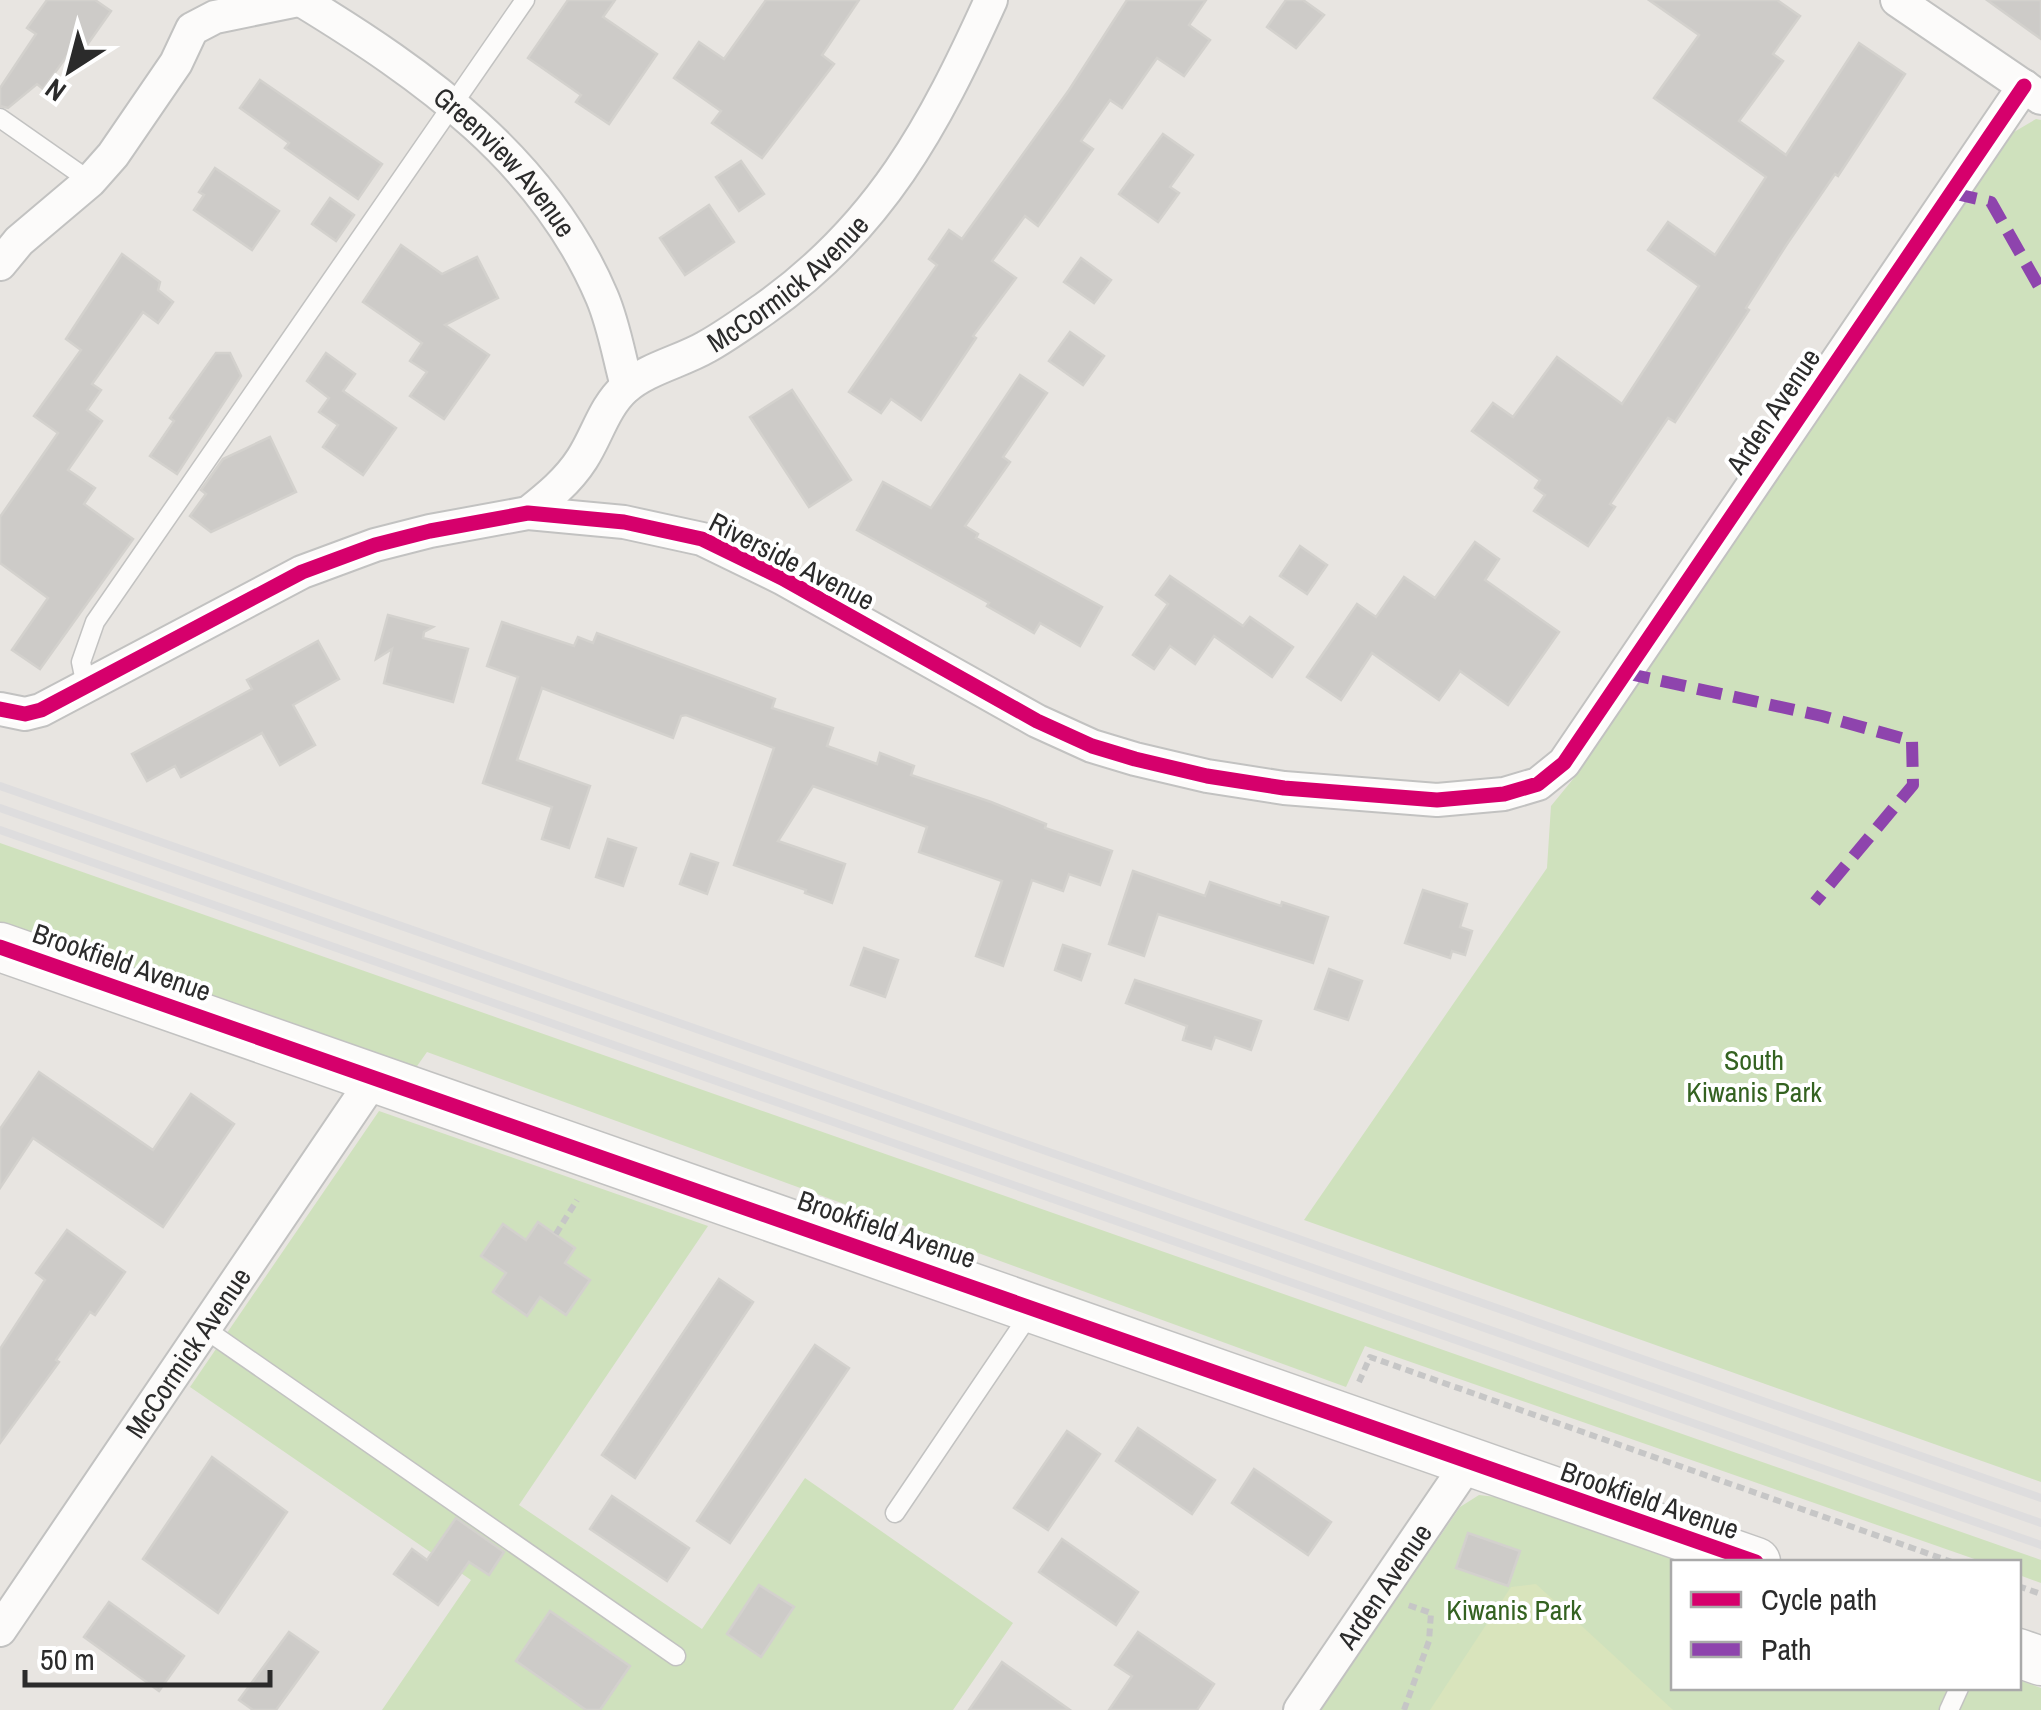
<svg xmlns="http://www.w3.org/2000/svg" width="2041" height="1710" font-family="'Archivo Narrow',sans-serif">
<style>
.green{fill:#cfe1bd}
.pitch{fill:#d9e4bc}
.building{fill:#cdcbc8;stroke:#d3d1cd;stroke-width:2.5}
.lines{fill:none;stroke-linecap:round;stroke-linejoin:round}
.lane-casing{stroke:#c2c2c1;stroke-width:21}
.street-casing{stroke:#c2c2c1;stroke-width:36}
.secondary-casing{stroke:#c2c2c1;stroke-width:51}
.path{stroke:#c6c6c6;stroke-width:6;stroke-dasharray:8 5;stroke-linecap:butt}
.lane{stroke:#fcfbfa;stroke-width:18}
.street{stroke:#fcfbfa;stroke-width:32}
.secondary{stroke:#fcfbfa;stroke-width:48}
.rail{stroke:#deddde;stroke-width:8}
.quiet{stroke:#8e44ad;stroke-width:12;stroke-dasharray:25 12;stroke-linecap:butt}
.cycleway-casing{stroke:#fff;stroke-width:21}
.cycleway{stroke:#d6006c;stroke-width:15}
.labels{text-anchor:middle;stroke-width:8;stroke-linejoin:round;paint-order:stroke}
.street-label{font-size:28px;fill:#2b2b2b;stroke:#fff}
.park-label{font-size:28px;fill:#346221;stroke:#fff}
</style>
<rect width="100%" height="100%" fill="#e8e5e1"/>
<!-- green -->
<g class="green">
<path d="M2036,119L2041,120V1482L1304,1220L1547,868L1551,806L1578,773L2014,132Z"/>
<path d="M0,843L2041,1560V1583L2019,1575L2018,1562H1983L1365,1346L1346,1387L427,1052L415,1069L0,923Z"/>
<path d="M379,1111L708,1226L519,1505L702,1629L805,1478L1013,1623L953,1710H382L471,1580L190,1387Z"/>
<path d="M1479,1495L1496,1497L1683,1562H1674V1688H2018L2019,1680L2041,1688V1710H1321L1460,1507Z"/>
</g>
<!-- pitch -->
<path class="pitch" d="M1536,1584L1673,1710H1430L1511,1587Z"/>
<!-- building -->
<g class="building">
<path d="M47,0H95L111,11L75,62L67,56L43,89L37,84L8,108L0,106V88L36,34L27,28Z"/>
<path d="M568,0H615L603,17L657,54L609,124L576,102L581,95L528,58Z"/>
<path d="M766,0H859L822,55L834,64L762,158L712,123L721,111L674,78L699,42L724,59Z"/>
<path d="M1127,0H1206L1189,25L1210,40L1184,76L1157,58L1122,108L1110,100L1081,141L1093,149L1038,226L1025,216L992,261L1016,278L973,336L976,338L921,420L891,399L881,413L849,392L937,265L929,259L949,230L962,239L1069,90Z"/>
<path d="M1286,0H1303L1324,15L1296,48L1267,27Z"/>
<path d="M1649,0H1777L1800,16L1773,54L1783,61L1739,121L1786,155L1859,43L1905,74L1838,176L1835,174L1787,244L1746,308L1749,310L1675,422L1668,418L1610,504L1615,507L1588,546L1534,511L1545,495L1535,488L1540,480L1472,431L1493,403L1513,417L1557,357L1622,404L1699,286L1648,250L1668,222L1715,255L1766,177L1654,98L1699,35Z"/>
<path d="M1987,0H2041V39Z"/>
<path d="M260,80L382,164L358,199L285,148L289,143L240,108Z"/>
<path d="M1163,134L1193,155L1170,187L1179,193L1158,222L1119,194Z"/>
<path d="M741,161L764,194L739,211L716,177Z"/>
<path d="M215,168L279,211L252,250L194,210L204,195L199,192Z"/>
<path d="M330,198L354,215L336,241L312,224Z"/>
<path d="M709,205L734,242L685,275L660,238Z"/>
<path d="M401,245L442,274L477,257L498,298L445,325L489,355L444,419L410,396L427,372L410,361L422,343L363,302Z"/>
<path d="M122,254L160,282L158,290L173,302L158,323L143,312L92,384L101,390L87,410L102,421L68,470L95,488L84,504L133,539L40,669L12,650L48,598L0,563V517L58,433L34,416L81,350L66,339Z"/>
<path d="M1081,258L1111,280L1094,303L1064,282Z"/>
<path d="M1070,332L1104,356L1083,385L1049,361Z"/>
<path d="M216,353H230L241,376L177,474L150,456L174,421L170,418Z"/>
<path d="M326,353L355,374L343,391L396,428L363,475L323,447L338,425L319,412L329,398L307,381Z"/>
<path d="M1020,375L1047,393L1003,457L1010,462L965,526L978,534L976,538L1102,607L1080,646L1040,623L1034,633L987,606L989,603L857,530L883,482L931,508Z"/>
<path d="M792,390L851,480L809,507L750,417Z"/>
<path d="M270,437L296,492L211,532L190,516L206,494L201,490L223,459Z"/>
<path d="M1475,542L1499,559L1485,580L1559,632L1508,705L1460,671L1439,700L1372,653L1341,700L1307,677L1357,604L1376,617L1404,577L1435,598Z"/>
<path d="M1300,546L1327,565L1307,594L1280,576Z"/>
<path d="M1170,576L1243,626L1250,617L1293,647L1272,677L1214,636L1195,664L1170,646L1154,669L1133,655L1168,604L1156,595Z"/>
<path d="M388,615L433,627L424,632L423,638L468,649L453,702L384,683L392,649L376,659Z"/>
<path d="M502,622L574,646L578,637L593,643L597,633L775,699L772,708L833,728L827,746L877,764L880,753L914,766L911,775L991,802L1046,824L1045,828L1112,851L1100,885L1069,874L1063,891L1032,880L1003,966L976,956L1002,881L919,852L927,827L813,786L778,841L845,864L832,903L805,893L806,890L734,865L774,748L686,715L681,716L673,738L542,688L517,760L590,786L569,848L542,839L552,807L483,783L518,677L487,666Z"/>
<path d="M318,641L339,679L293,705L315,745L280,765L262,733L181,777L175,766L147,781L132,754L252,689L247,680Z"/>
<path d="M608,839L636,848L623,886L596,877Z"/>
<path d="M691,854L718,863L707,894L680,884Z"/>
<path d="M1133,871L1205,896L1210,882L1281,906L1282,902L1328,917L1313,963L1158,914L1144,956L1109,944Z"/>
<path d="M1423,890L1467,904L1460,927L1472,931L1465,955L1452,951L1450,958L1405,943Z"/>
<path d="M1063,945L1090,954L1081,980L1055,970Z"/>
<path d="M864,948L898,960L885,997L851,985Z"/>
<path d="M1329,969L1362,981L1348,1020L1315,1009Z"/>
<path d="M1135,980L1261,1021L1251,1050L1215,1037L1211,1049L1183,1040L1187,1026L1126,1003Z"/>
<path d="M39,1072L153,1150L191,1094L234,1124L163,1227L33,1138L0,1188V1129Z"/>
<path d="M538,1222L575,1248L565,1263L590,1280L566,1315L540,1297L527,1316L493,1292L506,1273L481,1256L503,1224L526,1240Z"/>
<path d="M67,1230L125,1272L95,1315L90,1312L56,1360L59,1362L0,1443V1349L45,1280L36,1273Z"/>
<path d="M719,1279L753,1302L635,1478L602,1455Z"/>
<path d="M815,1345L849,1368L730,1543L697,1521Z"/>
<path d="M1138,1428L1215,1480L1192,1514L1116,1461Z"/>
<path d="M1067,1431L1100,1454L1048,1530L1014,1508Z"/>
<path d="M212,1457L287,1512L218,1613L143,1559Z"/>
<path d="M1254,1469L1331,1522L1308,1555L1232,1503Z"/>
<path d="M612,1496L689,1548L667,1581L590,1529Z"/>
<path d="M456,1518L504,1552L489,1575L469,1562L438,1605L394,1574L412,1549L427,1560Z"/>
<path d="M1468,1533L1520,1551L1508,1586L1456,1568Z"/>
<path d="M1062,1539L1138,1592L1116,1625L1039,1572Z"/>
<path d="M759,1585L794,1607L761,1657L727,1634Z"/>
<path d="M109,1602L184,1656L159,1691L84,1637Z"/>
<path d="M550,1611L630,1666L600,1710H586L516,1661Z"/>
<path d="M289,1632L318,1652L276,1710H253L239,1700Z"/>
<path d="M1138,1632L1214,1684L1197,1710H1109L1132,1676L1115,1665Z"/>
<path d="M1002,1662L1070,1710H969Z"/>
</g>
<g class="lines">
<!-- lane casing -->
<g class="lane-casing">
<g id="lane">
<path d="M0,118L90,181"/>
<path d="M86,686L81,662L95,622L525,0"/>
<path d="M205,1329L676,1656"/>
<path d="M895,1513L1031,1312"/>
<path d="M1949,1710L1959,1688"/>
</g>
</g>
<!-- street casing -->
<g class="street-casing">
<g id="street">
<path id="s1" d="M301,0C424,75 544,160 602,297C614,325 619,357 627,386"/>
<path d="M1897,0L2041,98"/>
<path d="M0,264L19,241L90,181L113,155L176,63L192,29L215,17L298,0"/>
<path id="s2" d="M528,513C548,497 568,481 582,459C597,436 604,407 625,388C646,369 682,361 706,347C726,336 745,322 764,309C880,227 934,126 991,0"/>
<path d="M0,709L25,714L41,710L302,572L375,545L430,531L528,513L624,522L702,539L782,578L1037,721L1092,746L1135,759L1207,776L1284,788L1437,800L1504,794L1538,784L1564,763L2024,86"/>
<path id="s3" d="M0,1630L375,1077"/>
<path id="s4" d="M1300,1710L1468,1463"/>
</g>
</g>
<!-- secondary casing -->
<g class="secondary-casing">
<g id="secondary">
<path d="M0,947L1756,1562"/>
<path d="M2018,1653L2041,1661"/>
</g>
</g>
<!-- path -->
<g class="path">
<path d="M556,1234L577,1200"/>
<path d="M1359,1382L1370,1357L1952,1562"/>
<path d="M2018,1586L2041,1594"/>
<path d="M1404,1710L1429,1641L1431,1613L1408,1605"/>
</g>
<!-- lane -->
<use href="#lane" class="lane"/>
<!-- street -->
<use href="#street" class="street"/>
<!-- secondary -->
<use href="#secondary" class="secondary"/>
<!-- rail -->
<g class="rail">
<path d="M0,786L2041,1498"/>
<path d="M0,808L2041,1523"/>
<path d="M0,830L2041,1545"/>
</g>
<!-- quiet -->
<g class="quiet">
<path d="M1952,193L1991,202L2041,290"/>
<path d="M1625,673L1822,716L1912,741L1913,785L1815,902"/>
</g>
<!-- cycleway casing -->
<g class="cycleway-casing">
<g id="cycleway">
<path d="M0,709L25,714L41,710L302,572L375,545L430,531L528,513L624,522L702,539L782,578L1037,721L1092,746L1135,759L1207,776L1284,788L1437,800L1504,794L1538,784L1564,763L2024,86"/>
<path d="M0,947L1756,1562"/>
</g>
</g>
<!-- cycleway -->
<use href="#cycleway" class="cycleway"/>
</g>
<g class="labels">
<!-- street labels -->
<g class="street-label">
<text dy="10" stroke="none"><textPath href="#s1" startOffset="262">Greenview Avenue</textPath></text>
<text dy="10" stroke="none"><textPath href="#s2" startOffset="355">McCormick Avenue</textPath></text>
<text transform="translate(1773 411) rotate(-56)" y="10">Arden Avenue</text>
<text transform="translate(792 561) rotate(27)" y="10">Riverside Avenue</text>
<text transform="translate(122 962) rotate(19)" y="10">Brookfield Avenue</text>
<text transform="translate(887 1229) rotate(19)" y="10">Brookfield Avenue</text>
<text dy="10" stroke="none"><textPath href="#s3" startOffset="335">McCormick Avenue</textPath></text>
<text transform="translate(1650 1500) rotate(19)" y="10">Brookfield Avenue</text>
<text dy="10" stroke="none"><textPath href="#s4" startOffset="150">Arden Avenue</textPath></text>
</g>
<!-- park labels -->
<g class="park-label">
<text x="1754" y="1070">South<tspan x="1754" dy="32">Kiwanis Park</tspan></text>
<text x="1514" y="1620">Kiwanis Park</text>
</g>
</g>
<!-- legend -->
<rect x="1671" y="1560" width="350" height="130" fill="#ffffff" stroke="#aaaaaa" stroke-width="2.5"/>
<rect x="1691" y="1592" width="50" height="15" fill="#d6006c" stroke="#aaaaaa" stroke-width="2.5"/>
<text x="1761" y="1610" font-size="30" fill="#2b2b2b">Cycle path</text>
<rect x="1691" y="1642" width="50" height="15" fill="#8e44ad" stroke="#aaaaaa" stroke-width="2.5"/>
<text x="1761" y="1660" font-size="30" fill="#2b2b2b">Path</text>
<!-- north arrow -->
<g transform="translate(70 70) rotate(216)" stroke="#ffffff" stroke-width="8" paint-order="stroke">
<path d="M0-8L18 38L0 25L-18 38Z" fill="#2b2b2b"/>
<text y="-15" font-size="28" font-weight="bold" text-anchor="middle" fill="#2b2b2b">N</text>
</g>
<!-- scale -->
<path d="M25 1670v15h245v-15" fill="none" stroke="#2b2b2b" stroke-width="5"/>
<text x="40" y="1670" font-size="30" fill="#2b2b2b" stroke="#ffffff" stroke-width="8" paint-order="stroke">50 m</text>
</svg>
